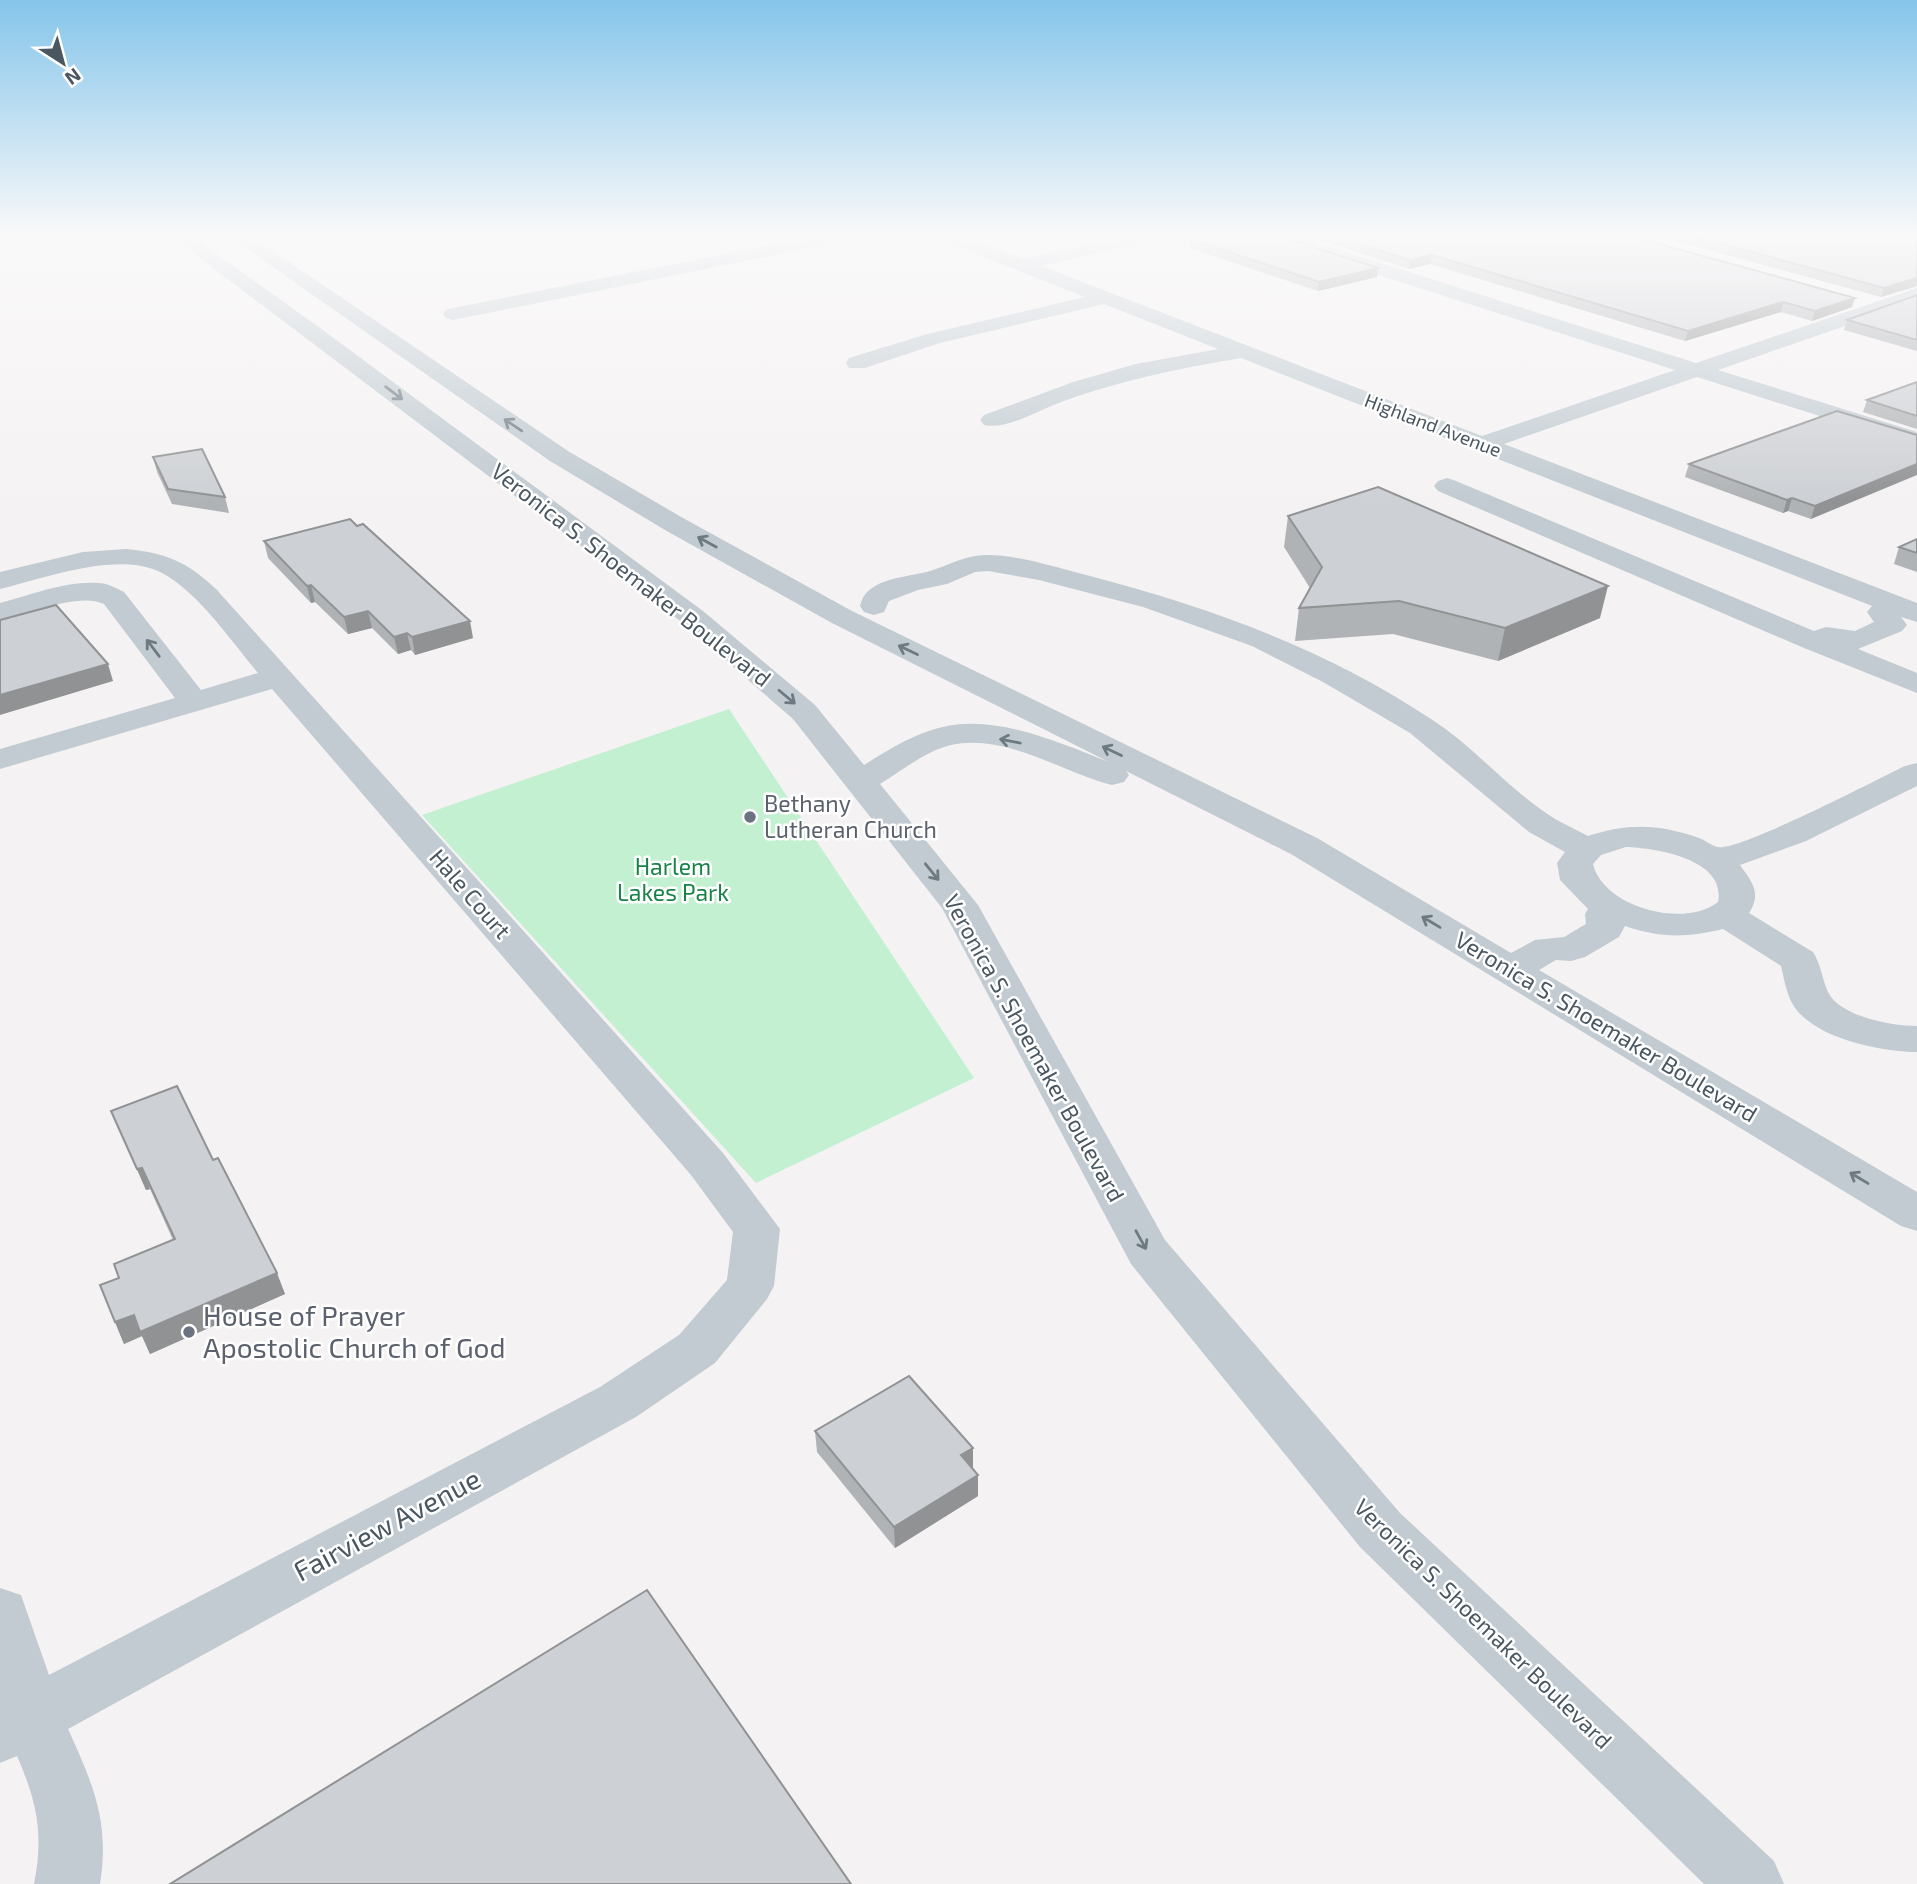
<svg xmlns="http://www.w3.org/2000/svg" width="1917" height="1884" font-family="'Exo 2',sans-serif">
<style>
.green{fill:#c3f0d1}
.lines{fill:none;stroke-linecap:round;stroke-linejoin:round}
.minor{fill:#c1cbd1;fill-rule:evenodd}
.wall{fill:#b0b3b6}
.shaded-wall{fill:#909294}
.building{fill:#cdd0d4;stroke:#909294;stroke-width:2}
.oneway{stroke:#6e7a82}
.worship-dot{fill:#6b7280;stroke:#fff;stroke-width:2.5}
.labels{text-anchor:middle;stroke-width:5;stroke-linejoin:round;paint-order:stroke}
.far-street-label{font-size:19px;fill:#4a5760;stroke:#fff}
.street-label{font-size:23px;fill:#4a5760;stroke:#fff}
.worship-label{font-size:23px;fill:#5b616d;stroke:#fff;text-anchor:start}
.park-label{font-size:23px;fill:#198347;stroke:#fff}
.near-worship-label{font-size:28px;fill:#5b616d;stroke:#fff;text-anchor:start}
.near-street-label{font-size:28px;fill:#4a5760;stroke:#fff}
</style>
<rect width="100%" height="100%" fill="#f5f2f3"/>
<!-- green -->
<path class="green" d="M729,709L974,1078L756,1183L422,815Z"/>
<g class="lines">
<!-- minor -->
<g class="minor">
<path d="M172,237H193L320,328L703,611L815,705L864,765C890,749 916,732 947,726C1001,716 1060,743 1109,762L832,623L665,530L550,461L230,237H252L568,451L683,518L852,611L1317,838L1511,953L1535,940L1564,937L1586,924L1585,914L1588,909L1560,880L1557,863L1565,852L1529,832L1410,733L1323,682L1252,646L1143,607L1039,580L988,571L975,572L947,584L918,590L889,601L884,612L874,615L864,612L860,606C866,577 907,578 930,571C950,565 965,555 986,555C1020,555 1057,568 1090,576C1210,607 1327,650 1431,719C1475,747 1511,792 1555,819C1566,825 1577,830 1588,836C1629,823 1658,824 1699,838C1705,840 1712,846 1718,847C1738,852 1878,779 1905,766L1917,763V786L1806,841L1740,865C1752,882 1762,893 1749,913L1813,952C1821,964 1822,979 1828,992C1840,1017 1893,1026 1917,1026V1052C1881,1052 1811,1038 1792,1003C1786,992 1784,978 1781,966L1723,929C1686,938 1660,938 1625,926L1619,937L1585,957L1571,961L1556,960L1539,970L1917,1192V1231L1901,1226L1291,854L1126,771L1129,775L1124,782L1112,785C1061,772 1006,733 951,745C925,751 902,771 880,784L978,905L1165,1240L1400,1513L1774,1861L1784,1884H1704L1360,1547L1131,1264L942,908L793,719L683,623ZM1626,847C1655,848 1727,859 1718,902C1684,929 1603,907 1593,864L1601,855Z"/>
<path d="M811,237H849L840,242L453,320L446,318L443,314L446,310L453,308Z"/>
<path d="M940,237H966L1022,259L1121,237H1157L1148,242L1041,266L1482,436L1675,370L1273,241L1270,237H1299L1696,363L1917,288V301L1718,370L1917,432V447L1697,377L1504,444L1917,603V622L1901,617L1907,625L1902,631L1858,649L1917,673V693L1804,648L1438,491L1434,486L1438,481L1447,478L1456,481L1814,631L1826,627L1855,631L1874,622L1867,612L1872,606L1241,358C1177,369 1116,381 1056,404C1036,412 1005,430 984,425L980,420L984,415L1073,382L1136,364L1218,349L1104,304L940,343L865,368H849L846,363L849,358L927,334L1085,297L943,241Z"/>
<path d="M126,549C166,553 186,561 216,589L723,1153L780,1229L774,1286L767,1299L715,1363L636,1417L68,1729C93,1784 110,1822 100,1884H34C44,1834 37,1802 17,1756L0,1763V1588L21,1595L49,1675L600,1387L679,1335L727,1280L733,1232L691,1175L272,689L0,769V749L175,698L104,604C79,592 27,614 0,621V603C31,595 65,581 98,583C107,583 116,588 124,592L201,690L258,673C232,642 198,592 162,573C119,550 45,578 0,589V572L83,552Z"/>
</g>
</g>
<!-- wall -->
<g class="wall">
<path d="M1309,237H1634L1852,307L1812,321L1781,312L1685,341L1430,264L1409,269Z"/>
<path d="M1661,237H1917V286L1881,297Z"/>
<path d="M1190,239L1377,277L1318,291L1189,248Z"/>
<path d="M1917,295V351L1844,330L1847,320Z"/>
<path d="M1917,382V429L1863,412L1867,400Z"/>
<path d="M1917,435L1811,519L1788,511L1783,513L1685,477L1689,464Z"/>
<path d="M153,457L225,497L229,513L172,504L157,472Z"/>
<path d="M1288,516L1600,618L1498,661L1393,634L1295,641L1299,608L1310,588L1284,547Z"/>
<path d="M1917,539V572L1894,564L1899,547Z"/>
<path d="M264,541L473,638L415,655L411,650L398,654L372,628L348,634L315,602L311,603L268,558Z"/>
<path d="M111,1111L213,1160L285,1294L150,1354L142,1336L124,1344L115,1322L119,1278L173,1240L150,1189L146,1190Z"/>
<path d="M815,1431L973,1448V1468L978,1496L895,1548L817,1452Z"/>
</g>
<!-- shaded-wall -->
<g class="shaded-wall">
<path d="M1432,255L1430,264L1409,269L1410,260Z"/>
<path d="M1378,268L1377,277L1318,291L1319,282Z"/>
<path d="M1917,278V286L1881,297L1884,288Z"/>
<path d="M1855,298L1852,307L1812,321L1815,311Z"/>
<path d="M1783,302L1781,312L1685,341L1688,331Z"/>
<path d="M1917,464V475L1811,519L1815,506Z"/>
<path d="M1792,498L1788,511L1783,513L1787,500Z"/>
<path d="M311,585L315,602L311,603L307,586Z"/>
<path d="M1608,586L1600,618L1498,661L1505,628Z"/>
<path d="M368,611L372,628L348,634L344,617Z"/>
<path d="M470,621L473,638L415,655L412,637Z"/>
<path d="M407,633L411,650L398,654L394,637Z"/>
<path d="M108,664L113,681L0,715V695Z"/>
<path d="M142,1168L150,1189L146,1190L137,1169Z"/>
<path d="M277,1273L285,1294L150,1354L142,1336L124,1344L115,1322L134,1315Z"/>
<path d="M973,1448V1469L961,1455Z"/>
<path d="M978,1475V1496L895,1548L894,1527Z"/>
</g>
<!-- building -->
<g class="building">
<path d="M1196,237H1282L1378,268L1319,282L1190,239Z"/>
<path d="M1338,237H1634L1855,298L1815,311L1783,302L1688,331L1432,255L1410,260Z"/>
<path d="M1697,237H1917V278L1884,288Z"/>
<path d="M1917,295V340L1847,320Z"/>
<path d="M1917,382V416L1867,400Z"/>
<path d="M1837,411L1917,435V464L1815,506L1792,498L1787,500L1689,464Z"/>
<path d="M202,449L225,497L168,489L153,457Z"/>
<path d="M1378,487L1608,586L1505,628L1399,601L1299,608L1322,567L1288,516Z"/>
<path d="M350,519L357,526L363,524L470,621L412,637L407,633L394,637L368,611L344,617L311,585L307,586L264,541Z"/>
<path d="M1917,539V553L1899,547Z"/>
<path d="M56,605L108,664L0,695V620Z"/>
<path d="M177,1086L213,1160L218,1158L277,1273L140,1332L134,1315L115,1322L100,1285L119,1278L114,1264L175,1239L142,1168L137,1169L111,1111Z"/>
<path d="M909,1376L973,1448L961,1455L978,1475L894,1527L815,1431Z"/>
<path d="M647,1590L851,1884H170Z"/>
</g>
<!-- one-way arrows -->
<defs><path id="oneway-shaft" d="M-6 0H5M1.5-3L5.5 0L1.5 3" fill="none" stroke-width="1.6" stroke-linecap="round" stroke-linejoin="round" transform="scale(1.75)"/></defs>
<g class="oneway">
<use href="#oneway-shaft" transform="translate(394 393) rotate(37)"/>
<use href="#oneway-shaft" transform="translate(513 425) rotate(-146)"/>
<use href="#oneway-shaft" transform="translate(707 542) rotate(-151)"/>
<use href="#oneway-shaft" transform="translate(153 648) rotate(-127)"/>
<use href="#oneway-shaft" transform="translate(908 650) rotate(-154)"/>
<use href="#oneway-shaft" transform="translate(787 697) rotate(40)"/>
<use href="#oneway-shaft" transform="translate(1010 741) rotate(-169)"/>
<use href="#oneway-shaft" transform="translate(1112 751) rotate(-154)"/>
<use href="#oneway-shaft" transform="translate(932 872) rotate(51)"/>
<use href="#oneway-shaft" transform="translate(1431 922) rotate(-149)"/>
<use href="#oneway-shaft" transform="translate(1859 1178) rotate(-149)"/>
<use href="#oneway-shaft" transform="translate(1141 1240) rotate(61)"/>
</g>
<!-- sky -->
<linearGradient id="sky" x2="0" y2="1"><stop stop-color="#85c5ea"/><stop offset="0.47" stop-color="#faf9fa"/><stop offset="1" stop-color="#faf9fa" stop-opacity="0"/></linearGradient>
<rect width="1917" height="501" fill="url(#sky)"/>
<!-- markers -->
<g class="worship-dot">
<circle cx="750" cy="817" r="7"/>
<circle cx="189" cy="1332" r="7"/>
</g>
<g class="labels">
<!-- far-street labels -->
<g class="far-street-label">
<text transform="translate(1433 425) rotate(21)" y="7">Highland Avenue</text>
</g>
<!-- street labels -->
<g class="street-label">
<text transform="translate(631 575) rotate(38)" y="8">Veronica S. Shoemaker Boulevard</text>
<text transform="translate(470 894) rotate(49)" y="8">Hale Court</text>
<text transform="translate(1606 1027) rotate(31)" y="8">Veronica S. Shoemaker Boulevard</text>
<text transform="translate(1034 1048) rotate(61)" y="8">Veronica S. Shoemaker Boulevard</text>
<text transform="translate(1483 1624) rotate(44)" y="8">Veronica S. Shoemaker Boulevard</text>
</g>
<!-- worship labels -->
<g class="worship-label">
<text x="764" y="812">Bethany<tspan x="764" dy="26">Lutheran Church</tspan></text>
</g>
<!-- park labels -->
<g class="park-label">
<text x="673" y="875">Harlem<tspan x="673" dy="26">Lakes Park</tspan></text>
</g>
<!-- near-worship labels -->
<g class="near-worship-label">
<text x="203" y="1326">House of Prayer<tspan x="203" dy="32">Apostolic Church of God</tspan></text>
</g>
<!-- near-street labels -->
<g class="near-street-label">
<text transform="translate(387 1525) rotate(-28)" y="10">Fairview Avenue</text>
</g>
</g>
<!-- north arrow -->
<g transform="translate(63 63) rotate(144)" stroke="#ffffff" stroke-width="5" paint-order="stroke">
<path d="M0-5L12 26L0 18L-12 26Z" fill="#4a5760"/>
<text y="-10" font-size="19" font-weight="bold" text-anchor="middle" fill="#4a5760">N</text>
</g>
</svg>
